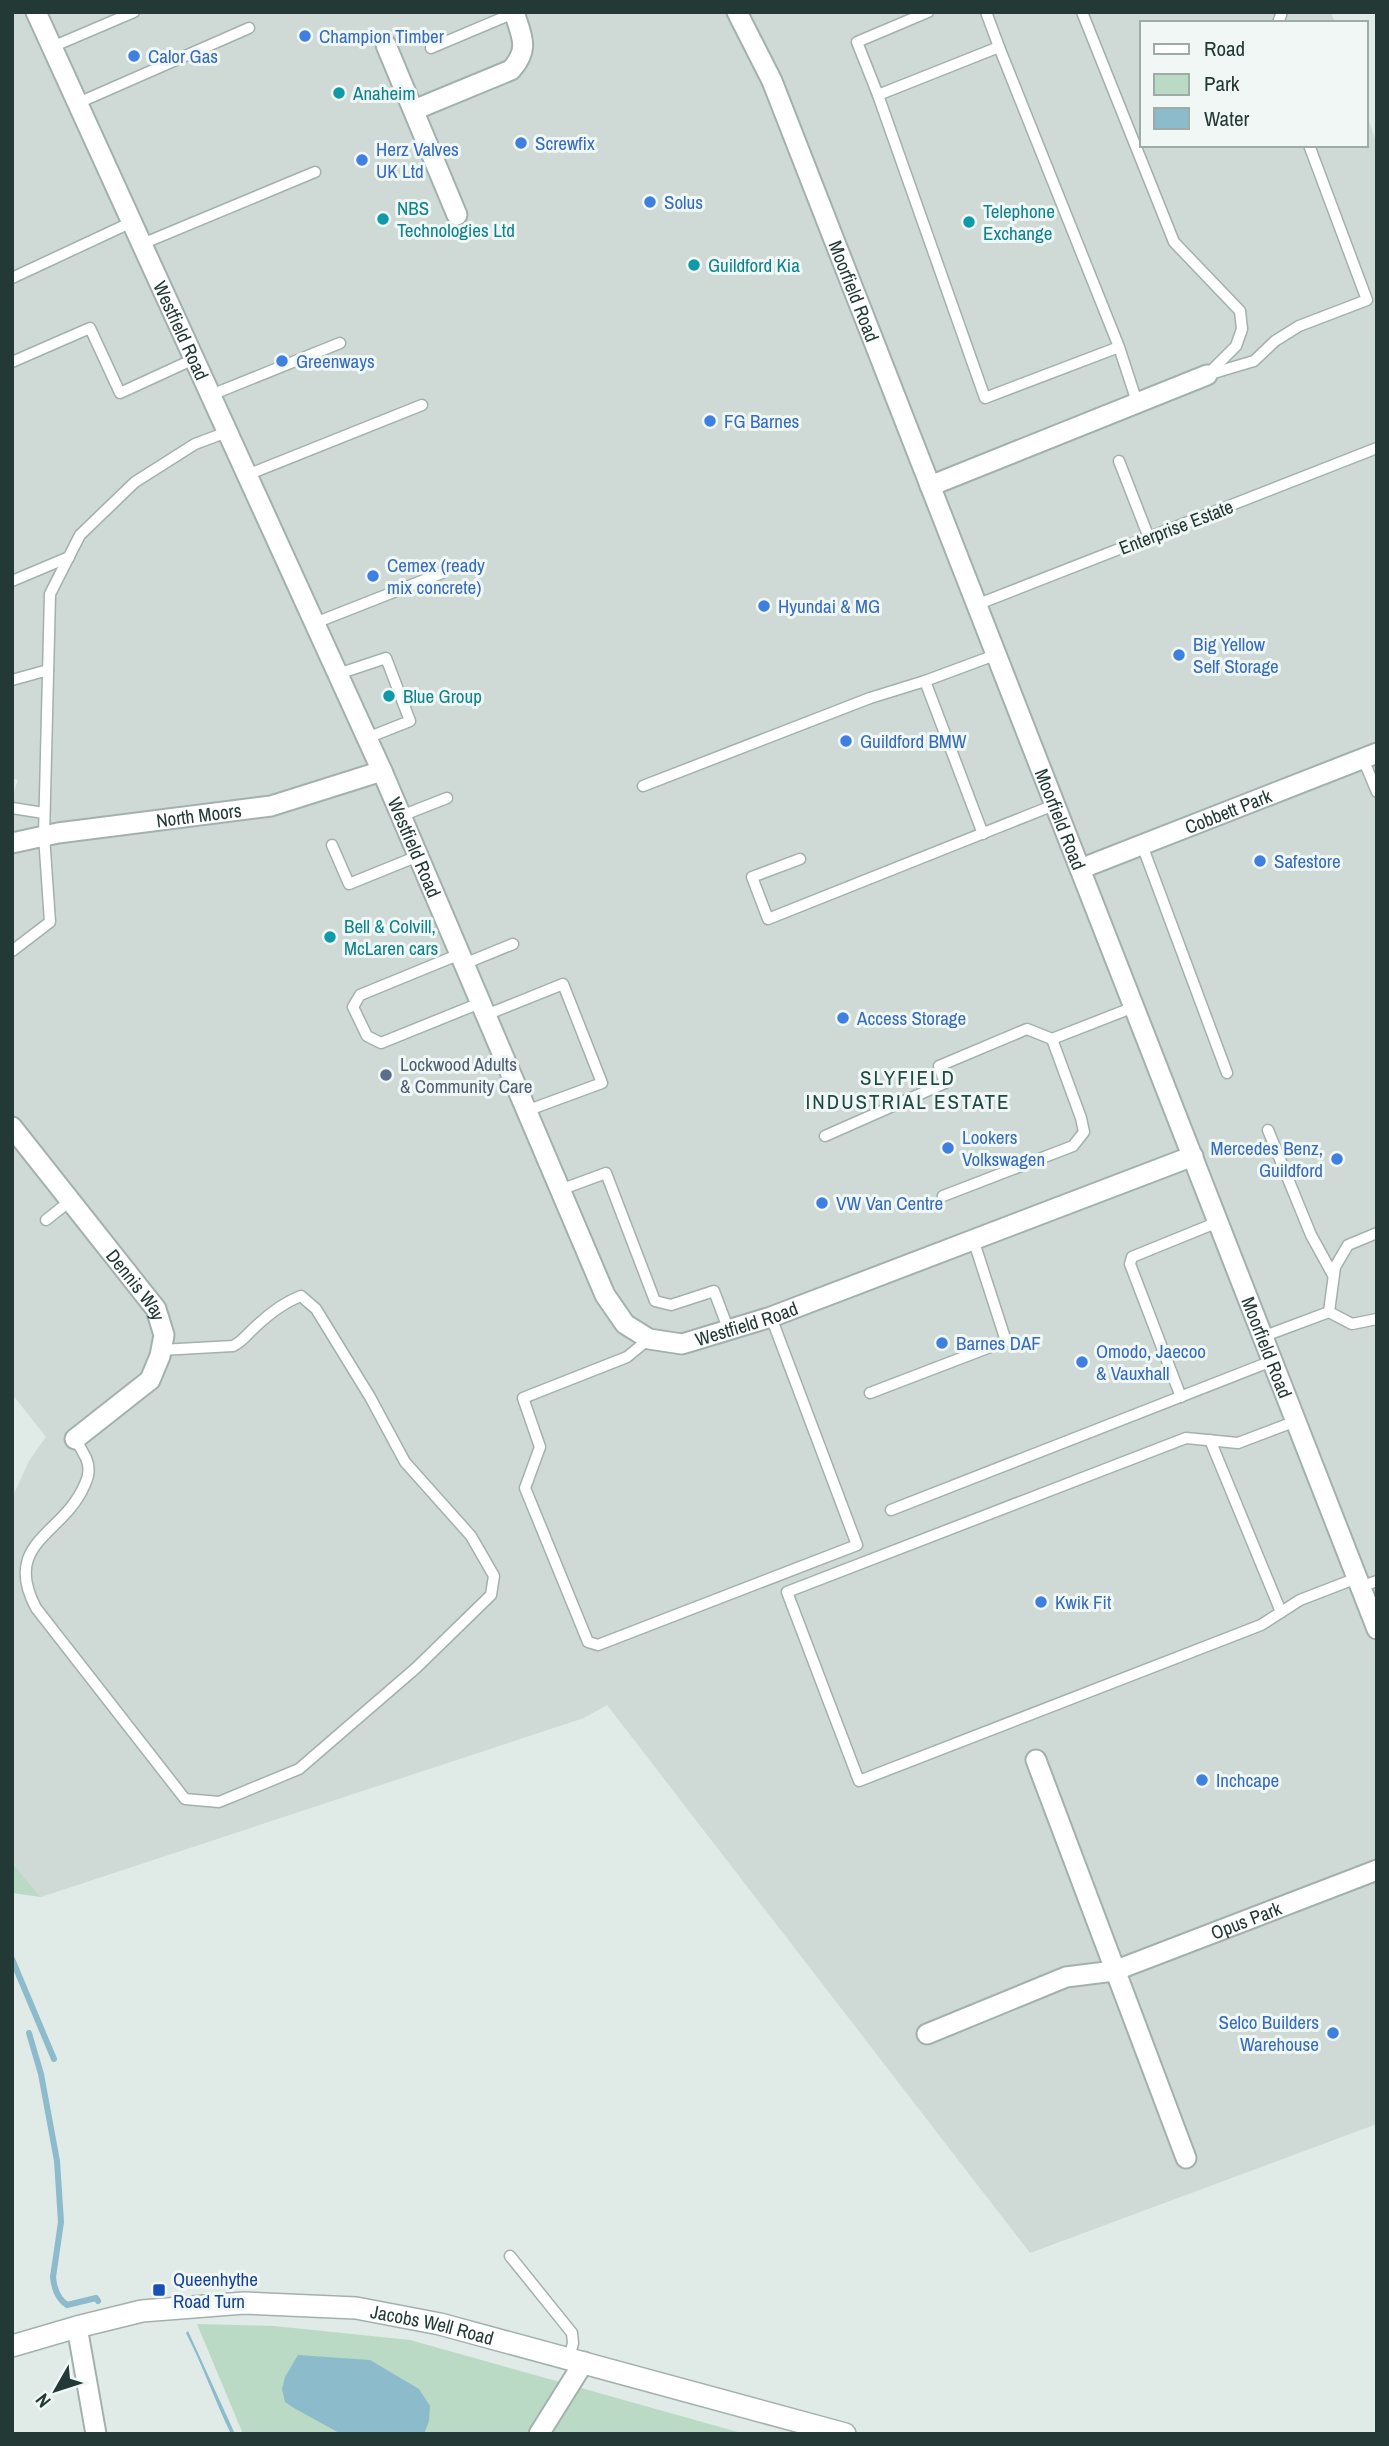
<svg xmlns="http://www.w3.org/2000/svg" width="1389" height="2446" font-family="'Archivo Narrow',sans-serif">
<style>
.built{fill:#cfdad6}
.green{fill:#badac6}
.water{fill:#8cbbcc}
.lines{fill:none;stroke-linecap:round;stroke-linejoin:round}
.stream{stroke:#8cbbcc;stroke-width:6}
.service-casing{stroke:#a3b1ae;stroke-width:13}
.minor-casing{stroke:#a3b1ae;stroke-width:23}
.tertiary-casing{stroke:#a3b1ae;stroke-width:24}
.service{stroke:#fff;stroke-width:10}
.minor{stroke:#fff;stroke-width:19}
.tertiary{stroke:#fff;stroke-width:21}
.shop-dot{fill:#3f7fe0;stroke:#f0f7f4;stroke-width:2.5}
.culture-dot{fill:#0f9aa8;stroke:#f0f7f4;stroke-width:2.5}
.service-dot{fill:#5c6f8a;stroke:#f0f7f4;stroke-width:2.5}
.transit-dot{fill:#1a4fb4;stroke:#f0f7f4;stroke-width:2.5}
.labels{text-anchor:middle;stroke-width:6;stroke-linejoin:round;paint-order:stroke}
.shop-label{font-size:19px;fill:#366cbe;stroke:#f0f7f4;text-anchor:start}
.culture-label{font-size:19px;fill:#0d838f;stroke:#f0f7f4;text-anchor:start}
.street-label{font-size:19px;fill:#223935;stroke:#f0f7f4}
.service-label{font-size:19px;fill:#4e5e75;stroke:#f0f7f4;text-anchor:start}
.transit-label{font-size:19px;fill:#164399;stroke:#f0f7f4;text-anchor:start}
.neighbourhood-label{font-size:21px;letter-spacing:2px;fill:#204a44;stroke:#f0f7f4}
</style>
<rect width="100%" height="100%" fill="#e0eae7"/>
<!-- built -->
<path class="built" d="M12,12H1331L1335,23H1142V145H1366V113L1377,144V2124L1030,2253L607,1705L584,1718L41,1897L12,1863V1498L29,1461L46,1437L12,1394V797L18,780L12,778Z"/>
<!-- green -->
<g class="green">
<path d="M12,1863L41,1897L12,1893Z"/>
<path d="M197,2324L274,2326L410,2340L745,2434H243Z"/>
</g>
<!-- water -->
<g class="water">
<path d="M188,2331L235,2434H231C215,2401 203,2366 186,2333Z"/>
<path d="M298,2355L370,2360L419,2389L430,2406L429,2421L424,2434H341L294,2408L285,2402L282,2389L285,2377Z"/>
</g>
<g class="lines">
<!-- stream -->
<g class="stream">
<path d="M12,1959L54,2059"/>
<path d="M29,2033L41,2074L57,2161L61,2222L53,2277C54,2288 58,2299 67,2305L96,2298L98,2301"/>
</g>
<!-- service casing -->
<g class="service-casing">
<g id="service">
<path d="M986,12L999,47"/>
<path d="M1082,12L1174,242L1240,311L1242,329L1236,346L1207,375"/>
<path d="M1278,23L1282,12"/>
<path d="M52,47L134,12"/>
<path d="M431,48L514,13"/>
<path d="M878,95L857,42L928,12"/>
<path d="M78,103L249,28"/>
<path d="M142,244L315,172"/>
<path d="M12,278L132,222"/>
<path d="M1119,347L985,398L878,95L999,47L1119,347L1137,402"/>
<path d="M12,362L90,328L120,393L194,359"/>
<path d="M1207,375L1254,361L1275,341L1299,326L1367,300L1309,145"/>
<path d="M211,395L340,343"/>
<path d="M1119,461L1149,538"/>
<path d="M247,475L422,405"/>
<path d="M12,581L69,557"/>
<path d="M976,605L1377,448"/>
<path d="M315,623L442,573"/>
<path d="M338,674L386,658L410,721L367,738"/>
<path d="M12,680L48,670"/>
<path d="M1363,759L1377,792"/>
<path d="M643,786L870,698L925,681"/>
<path d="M12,808L44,813"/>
<path d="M401,816L447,798"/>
<path d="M983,834L925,681L995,655"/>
<path d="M332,845L349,884L418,856"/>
<path d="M1142,845L1227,1073"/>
<path d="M800,859L752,877L768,919L1054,805"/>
<path d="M12,951L50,922L44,836L50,594L80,535L135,482L195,444L227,432"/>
<path d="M460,954L360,995L353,1007L367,1036L381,1043L480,1003"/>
<path d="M464,964L513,944"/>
<path d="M486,1015L563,984L602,1083L526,1111"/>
<path d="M1268,1130L1311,1235L1333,1275"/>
<path d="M825,1136L945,1083L939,1066L1027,1029L1052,1039L1134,1007"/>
<path d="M560,1190L606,1173L655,1301L671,1305L714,1291L729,1331"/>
<path d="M943,1196L1073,1146L1084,1132L1081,1118L1052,1039"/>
<path d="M46,1220L70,1201"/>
<path d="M1329,1312L1352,1324L1377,1319"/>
<path d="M1262,1337L1329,1312L1335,1267L1348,1245L1377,1233"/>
<path d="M649,1339L627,1357L523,1398L540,1447L525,1488L588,1642L598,1645L857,1545L771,1317"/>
<path d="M870,1393L1006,1341L973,1239"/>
<path d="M1181,1397L1130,1264L1132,1257L1218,1222"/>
<path d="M1296,1421L1238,1443L1186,1438L787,1592L859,1781L1261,1625L1300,1600L1357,1578"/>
<path d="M75,1439C79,1445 83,1452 86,1458C90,1467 89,1476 85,1484C64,1535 1,1542 36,1608L185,1799L219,1802L299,1769L416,1668L491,1595L494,1576L471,1536L405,1462L370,1397L316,1309L301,1296C282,1303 264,1318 250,1332C244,1338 241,1342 233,1346L161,1350"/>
<path d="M1210,1440L1281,1612"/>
<path d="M891,1510L1272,1361"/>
<path d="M1360,1587L1377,1581"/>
<path d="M510,2256L572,2333L573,2343L569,2358"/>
</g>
</g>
<!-- minor casing -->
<g class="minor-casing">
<g id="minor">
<path id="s1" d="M36,12L382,771L605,1295L625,1324L649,1339L682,1344L771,1317L1193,1156"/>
<path id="s2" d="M737,12L772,81L1377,1629"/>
<path d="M386,45L457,215"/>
<path d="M414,110L511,70C530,49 522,37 514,12"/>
<path d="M930,486L1207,375"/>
<path id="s3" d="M12,843L58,833L271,806L382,771"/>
<path id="s4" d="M1080,869L1377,753"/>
<path id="s5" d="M12,1127L156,1309L164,1335L160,1356L150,1380L75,1439"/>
<path d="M1036,1760L1186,2158"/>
<path id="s6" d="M927,2034L1066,1977L1114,1971L1377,1870"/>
<path d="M77,2327L96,2434"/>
<path d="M539,2434L584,2362"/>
</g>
</g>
<!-- tertiary casing -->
<g class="tertiary-casing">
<g id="tertiary">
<path id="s7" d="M12,2346L77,2327L142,2311L244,2303L356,2308L440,2324L845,2434"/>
</g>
</g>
<!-- service -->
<use href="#service" class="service"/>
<!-- minor -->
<use href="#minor" class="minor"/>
<!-- tertiary -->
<use href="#tertiary" class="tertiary"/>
</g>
<!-- markers -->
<g class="shop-dot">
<circle cx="305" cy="36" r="7"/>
<circle cx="134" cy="56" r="7"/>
<circle cx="521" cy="143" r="7"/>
<circle cx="362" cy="160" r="7"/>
<circle cx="650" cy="202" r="7"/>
<circle cx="282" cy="361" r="7"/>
<circle cx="710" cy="421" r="7"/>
<circle cx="373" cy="576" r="7"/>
<circle cx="764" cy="606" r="7"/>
<circle cx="1179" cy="655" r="7"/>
<circle cx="846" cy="741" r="7"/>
<circle cx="1260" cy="861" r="7"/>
<circle cx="843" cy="1018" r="7"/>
<circle cx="948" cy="1148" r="7"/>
<circle cx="1337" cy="1159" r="7"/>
<circle cx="822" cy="1203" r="7"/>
<circle cx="942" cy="1343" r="7"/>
<circle cx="1082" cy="1362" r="7"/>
<circle cx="1041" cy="1602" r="7"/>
<circle cx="1202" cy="1780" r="7"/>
<circle cx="1333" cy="2033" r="7"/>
</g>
<g class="culture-dot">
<circle cx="339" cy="93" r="7"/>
<circle cx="383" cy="219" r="7"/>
<circle cx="969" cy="222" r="7"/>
<circle cx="694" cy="265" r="7"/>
<circle cx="389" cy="696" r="7"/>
<circle cx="330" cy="937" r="7"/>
</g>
<circle class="service-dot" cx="386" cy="1075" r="7"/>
<rect class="transit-dot" x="152" y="2283" width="14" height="14" rx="3.5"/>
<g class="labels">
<!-- shop labels -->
<g class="shop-label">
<text x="319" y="43">Champion Timber</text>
<text x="148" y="63">Calor Gas</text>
<text x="535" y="150">Screwfix</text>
<text x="376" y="156">Herz Valves<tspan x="376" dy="22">UK Ltd</tspan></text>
<text x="664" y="209">Solus</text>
<text x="296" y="368">Greenways</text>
<text x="724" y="428">FG Barnes</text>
<text x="387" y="572">Cemex (ready<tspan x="387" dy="22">mix concrete)</tspan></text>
<text x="778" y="613">Hyundai &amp; MG</text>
<text x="1193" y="651">Big Yellow<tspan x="1193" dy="22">Self Storage</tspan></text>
<text x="860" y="748">Guildford BMW</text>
<text x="1274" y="868">Safestore</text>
<text x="857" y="1025">Access Storage</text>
<text x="962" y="1144">Lookers<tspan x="962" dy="22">Volkswagen</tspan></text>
<text x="1323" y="1155" text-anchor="end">Mercedes Benz,<tspan x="1323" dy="22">Guildford</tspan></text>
<text x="836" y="1210">VW Van Centre</text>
<text x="956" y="1350">Barnes DAF</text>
<text x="1096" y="1358">Omodo, Jaecoo<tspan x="1096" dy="22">&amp; Vauxhall</tspan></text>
<text x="1055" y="1609">Kwik Fit</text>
<text x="1216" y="1787">Inchcape</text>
<text x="1319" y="2029" text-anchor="end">Selco Builders<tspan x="1319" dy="22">Warehouse</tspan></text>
</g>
<!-- culture labels -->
<g class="culture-label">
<text x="353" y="100">Anaheim</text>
<text x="397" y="215">NBS<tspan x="397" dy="22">Technologies Ltd</tspan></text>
<text x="983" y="218">Telephone<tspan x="983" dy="22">Exchange</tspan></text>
<text x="708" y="272">Guildford Kia</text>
<text x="403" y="703">Blue Group</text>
<text x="344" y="933">Bell &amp; Colvill,<tspan x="344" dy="22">McLaren cars</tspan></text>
</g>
<!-- street labels -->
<g class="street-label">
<text dy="7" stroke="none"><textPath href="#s2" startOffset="303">Moorfield Road</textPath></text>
<text dy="7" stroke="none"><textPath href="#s1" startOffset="350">Westfield Road</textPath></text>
<text transform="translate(1176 527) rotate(-21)" y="7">Enterprise Estate</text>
<text dy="7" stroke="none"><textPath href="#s4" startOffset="159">Cobbett Park</textPath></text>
<text dy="7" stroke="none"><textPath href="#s3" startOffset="189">North Moors</textPath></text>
<text dy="7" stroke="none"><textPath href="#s2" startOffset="870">Moorfield Road</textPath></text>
<text dy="7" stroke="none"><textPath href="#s1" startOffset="917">Westfield Road</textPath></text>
<text dy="7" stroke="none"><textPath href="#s5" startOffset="201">Dennis Way</textPath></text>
<text dy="7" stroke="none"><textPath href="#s1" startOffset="1568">Westfield Road</textPath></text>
<text dy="7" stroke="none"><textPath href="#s2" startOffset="1437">Moorfield Road</textPath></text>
<text dy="7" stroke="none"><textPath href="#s6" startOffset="340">Opus Park</textPath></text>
<text dy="7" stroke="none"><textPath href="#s7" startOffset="427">Jacobs Well Road</textPath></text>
</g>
<!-- service labels -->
<g class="service-label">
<text x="400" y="1071">Lockwood Adults<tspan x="400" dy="22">&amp; Community Care</tspan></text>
</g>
<!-- transit labels -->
<g class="transit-label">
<text x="173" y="2286">Queenhythe<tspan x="173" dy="22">Road Turn</tspan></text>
</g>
<!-- neighbourhood labels -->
<g class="neighbourhood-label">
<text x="908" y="1085">SLYFIELD<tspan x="908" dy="24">INDUSTRIAL ESTATE</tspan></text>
</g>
</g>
<!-- border -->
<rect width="1389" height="2446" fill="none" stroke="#223935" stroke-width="28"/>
<!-- legend -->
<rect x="1140" y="21" width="228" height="126" fill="#f0f7f4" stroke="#9eaba8" stroke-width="2"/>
<rect x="1154" y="44" width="35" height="10" fill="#ffffff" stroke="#9eaba8" stroke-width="2"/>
<text x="1204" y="56" font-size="21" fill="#223935">Road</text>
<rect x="1154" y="74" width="35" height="21" fill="#badac6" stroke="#9eaba8" stroke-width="2"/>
<text x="1204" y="91" font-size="21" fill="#223935">Park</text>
<rect x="1154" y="108" width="35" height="21" fill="#8cbbcc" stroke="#9eaba8" stroke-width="2"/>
<text x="1204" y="126" font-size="21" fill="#223935">Water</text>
<!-- north arrow -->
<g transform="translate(56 2390) rotate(231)" stroke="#f0f7f4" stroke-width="5" paint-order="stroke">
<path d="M0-5L12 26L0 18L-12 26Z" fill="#223935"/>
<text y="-10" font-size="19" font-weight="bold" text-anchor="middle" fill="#223935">N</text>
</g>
</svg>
